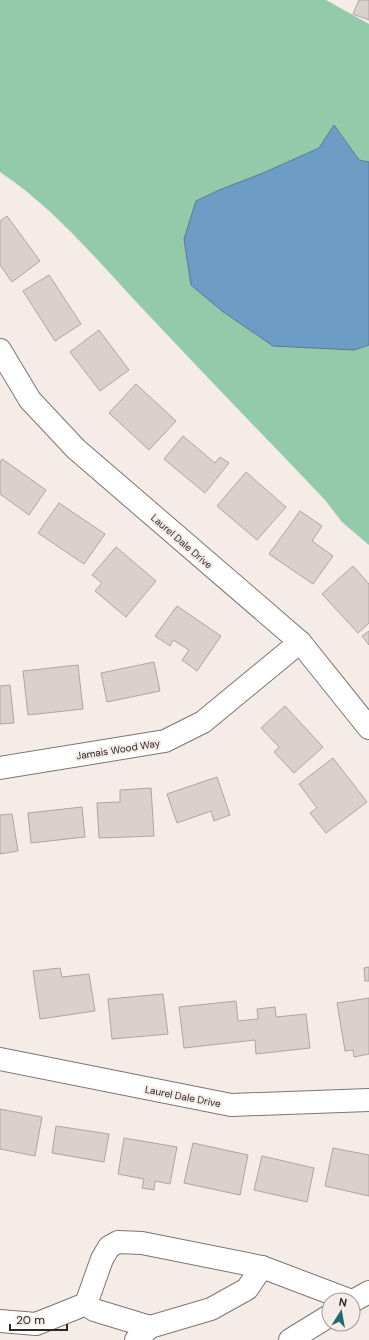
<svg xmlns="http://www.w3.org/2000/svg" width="369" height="1340" font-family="'DM Sans',sans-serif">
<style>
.green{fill:#93caa9}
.water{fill:#6d9dc5;stroke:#5a7a96}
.building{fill:#dad0cd;stroke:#afa4a2}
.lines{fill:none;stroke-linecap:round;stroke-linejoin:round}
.minor-casing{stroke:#7e7571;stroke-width:24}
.minor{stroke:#fff;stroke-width:22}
.labels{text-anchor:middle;stroke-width:4;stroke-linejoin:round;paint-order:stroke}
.street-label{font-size:10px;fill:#2c2827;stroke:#f5ebe7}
</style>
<rect width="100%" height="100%" fill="#f5ebe7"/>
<!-- green -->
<path class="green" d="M0,0H326L369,24V162L359,160L334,125L319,148L263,173L219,190L196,201L354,350L369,345V545L342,522L325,500C264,436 202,372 141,307C97,260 54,208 0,172Z"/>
<!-- water -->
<path class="water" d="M334,125L359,160L369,162V345L354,350L273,346L222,311L191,285L184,239L196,201L219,190L263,173L319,148Z"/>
<!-- building -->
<g class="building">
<path d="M359,0H369V20L353,14Z"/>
<path d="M7,216L40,261L12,282L0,265V221Z"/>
<path d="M49,275L81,324L55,341L23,291Z"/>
<path d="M99,330L129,370L100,391L70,352Z"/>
<path d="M136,384L176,421L149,450L109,413Z"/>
<path d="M183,436L215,463L220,457L229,463L205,493L164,459Z"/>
<path d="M2,459L46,490L29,515L0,494V462Z"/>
<path d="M246,472L286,507L257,540L217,506Z"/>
<path d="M59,503L105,534L84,564L38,533Z"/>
<path d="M300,511L322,526L312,541L333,556L313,584L269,554Z"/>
<path d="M116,547L156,581L126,617L95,591L102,583L92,575Z"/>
<path d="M353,566L369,584V623L358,633L322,594Z"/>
<path d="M177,606L221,636L197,671L182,660L189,650L173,640L170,646L155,636Z"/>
<path d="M369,631V645L362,636Z"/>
<path d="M154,662L160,691L107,702L101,673Z"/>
<path d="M78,665L83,709L28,715L23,671Z"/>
<path d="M10,685L14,723L0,724V686Z"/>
<path d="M285,706L323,747L294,773L274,752L279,747L261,728Z"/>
<path d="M333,758L367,802L326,833L310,813L317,808L299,784Z"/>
<path d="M217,777L230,815L214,821L211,811L177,823L167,794Z"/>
<path d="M151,788L154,836L99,838L97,803L120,802V790Z"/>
<path d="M82,807L85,837L31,843L28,813Z"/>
<path d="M12,814L18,851L0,854V815Z"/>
<path d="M369,967V981H365L364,968Z"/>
<path d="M60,968L62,977L89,974L95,1011L40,1019L33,971Z"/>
<path d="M163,994L168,1034L112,1039L108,999Z"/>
<path d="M369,998V1054L354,1057L353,1050L345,1051L337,1003Z"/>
<path d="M236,1001L238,1021L258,1019L257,1009L275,1007L276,1017L306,1014L310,1048L256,1054L255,1040L184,1048L179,1007Z"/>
<path d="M0,1109L42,1117L35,1156L0,1149Z"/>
<path d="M56,1126L109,1134L104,1162L52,1153Z"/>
<path d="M124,1138L177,1147L170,1184L155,1181L154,1190L142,1188L144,1179L118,1174Z"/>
<path d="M193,1143L248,1155L240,1195L184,1183Z"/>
<path d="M333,1148L369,1155V1196L325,1186Z"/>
<path d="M262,1156L314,1168L307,1202L254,1190Z"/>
</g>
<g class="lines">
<!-- minor casing -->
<g class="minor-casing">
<g id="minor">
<path d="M0,350L30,400L76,449L300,642L369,728"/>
<path d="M0,768L165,741L203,722L300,642"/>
<path d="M0,1059L231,1105L369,1100"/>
<path d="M353,1301L369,1292"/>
<path d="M86,1304L102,1259L109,1247L118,1242L142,1243L262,1267L349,1300"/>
<path d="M86,1304L94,1310L150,1327"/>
<path d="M0,1321L36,1324L86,1304"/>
<path d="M136,1340L150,1327L211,1309L247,1289L262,1267"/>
<path d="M290,1340L329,1316"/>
</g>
</g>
<!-- minor -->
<use href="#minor" class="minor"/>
</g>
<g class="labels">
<!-- street labels -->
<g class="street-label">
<text transform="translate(182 541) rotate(41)" y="4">Laurel Dale Drive</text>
<text transform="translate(118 749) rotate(-9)" y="4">Jamais Wood Way</text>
<text transform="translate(183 1096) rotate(11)" y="4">Laurel Dale Drive</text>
</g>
</g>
<!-- north arrow -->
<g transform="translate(341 1312) rotate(11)"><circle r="19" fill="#f5ebe7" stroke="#a59d9a"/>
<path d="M0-3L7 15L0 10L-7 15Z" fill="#1e6a70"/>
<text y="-6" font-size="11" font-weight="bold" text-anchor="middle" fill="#2c2827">N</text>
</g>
<!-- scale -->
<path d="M10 1324v6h57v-6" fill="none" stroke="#2c2827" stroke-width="2"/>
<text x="16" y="1324" font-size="12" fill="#2c2827" stroke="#f5ebe7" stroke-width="3" paint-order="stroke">20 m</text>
</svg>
